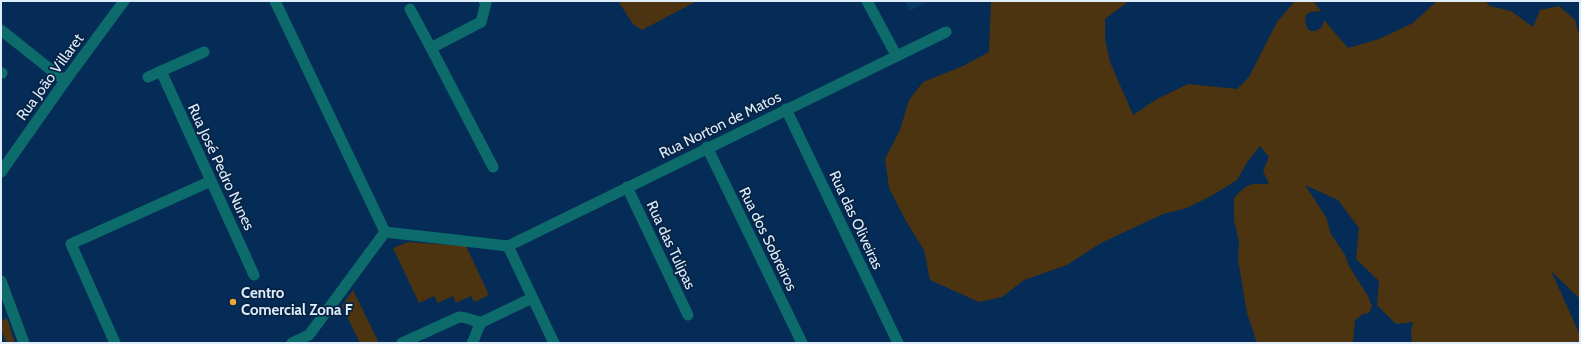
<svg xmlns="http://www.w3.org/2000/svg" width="1581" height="344" font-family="Cabin,sans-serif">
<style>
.built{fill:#093867}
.green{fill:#4d3410}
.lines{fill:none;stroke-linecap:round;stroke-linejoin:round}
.minor{stroke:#0d6c6b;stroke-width:11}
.poi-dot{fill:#eea73d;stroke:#062343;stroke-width:1.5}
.labels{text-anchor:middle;stroke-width:3.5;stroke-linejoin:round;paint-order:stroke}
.street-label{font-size:15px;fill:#deecfb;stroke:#062343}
.poi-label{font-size:15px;font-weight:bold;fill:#deecfb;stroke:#062343;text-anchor:start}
</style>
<rect width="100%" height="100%" fill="#042c56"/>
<!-- built -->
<path class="built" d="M905,1H928L910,11Z"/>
<!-- green -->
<g class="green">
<path d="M618,1H697L642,30L633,24Z"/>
<path d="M991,1H1129L1105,19V39L1110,62L1133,115L1157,99L1188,84L1237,89L1249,77L1277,22L1295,1H1313L1321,11C1318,12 1314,11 1311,12C1302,15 1305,26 1310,31H1316L1322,27L1324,20L1348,48L1379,39L1413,23L1437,1H1485L1490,6L1511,11L1533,27L1540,10L1559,6L1575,20L1580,39V299L1551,271L1580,335V343H1412L1411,332L1413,322L1396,324L1377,305L1379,281L1356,259L1359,228L1338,200L1305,185L1326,217L1331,234L1345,255L1349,266L1368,296L1372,306L1369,313L1363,314L1355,320L1353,343H1257L1247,313L1238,259L1239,242L1234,220V198C1247,184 1249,183 1269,184L1263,171L1269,157L1260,146L1248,161L1237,180L1213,195L1187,208L1163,214L1101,243L1067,265L1024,280L1002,297L979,302L930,280L924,250L906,221L889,188L885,159L900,130L909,100L923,82L963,66L989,52Z"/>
<path d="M408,242L466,246L489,295L474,302L471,296L456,303L453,296L438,303L434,296L419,303L393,248Z"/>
<path d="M353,290L379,343H360L342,306Z"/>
<path d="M7,318L15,343H7L1,330V321Z"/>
</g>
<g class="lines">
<!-- minor -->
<g class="minor">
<path d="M275,1L385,232"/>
<path d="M484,1L486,3L481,22L431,48L493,167"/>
<path d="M867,1L896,55"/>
<path d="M410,9L431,48"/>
<path d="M1,30L65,81"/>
<path d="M161,71L254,275"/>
<path d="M1,73H2"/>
<path d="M148,77L204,52"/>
<path d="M786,109L898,343"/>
<path d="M707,147L802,343"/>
<path d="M1,172L65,81L124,1"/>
<path d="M627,187L688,315"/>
<path d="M385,232L508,246"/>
<path d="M508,246L946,32"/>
<path d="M508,246L554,343"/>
<path d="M1,281L24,343"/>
<path d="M115,343L71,244L211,181"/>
<path d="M292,343L309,335L385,232"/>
<path d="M402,343L459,317C469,317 473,322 482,322"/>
<path d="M472,343C477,335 476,329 482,322L532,298"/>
</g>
</g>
<!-- markers -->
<circle class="poi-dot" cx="233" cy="302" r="4"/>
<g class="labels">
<!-- street labels -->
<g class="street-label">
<text transform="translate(50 77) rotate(-54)" y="5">Rua João Villaret</text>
<text transform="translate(720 125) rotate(-26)" y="5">Rua Norton de Matos</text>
<text transform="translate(221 167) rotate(65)" y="5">Rua José Pedro Nunes</text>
<text transform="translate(856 220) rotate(65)" y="5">Rua das Oliveiras</text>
<text transform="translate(768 239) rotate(64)" y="5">Rua dos Sobreiros</text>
<text transform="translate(671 245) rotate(65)" y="5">Rua das Tulipas</text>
</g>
<!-- poi labels -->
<g class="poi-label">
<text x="241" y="298">Centro<tspan x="241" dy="17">Comercial Zona F</tspan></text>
</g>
</g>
<!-- border -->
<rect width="1581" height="344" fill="none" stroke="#deecfb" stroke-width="4"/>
</svg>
